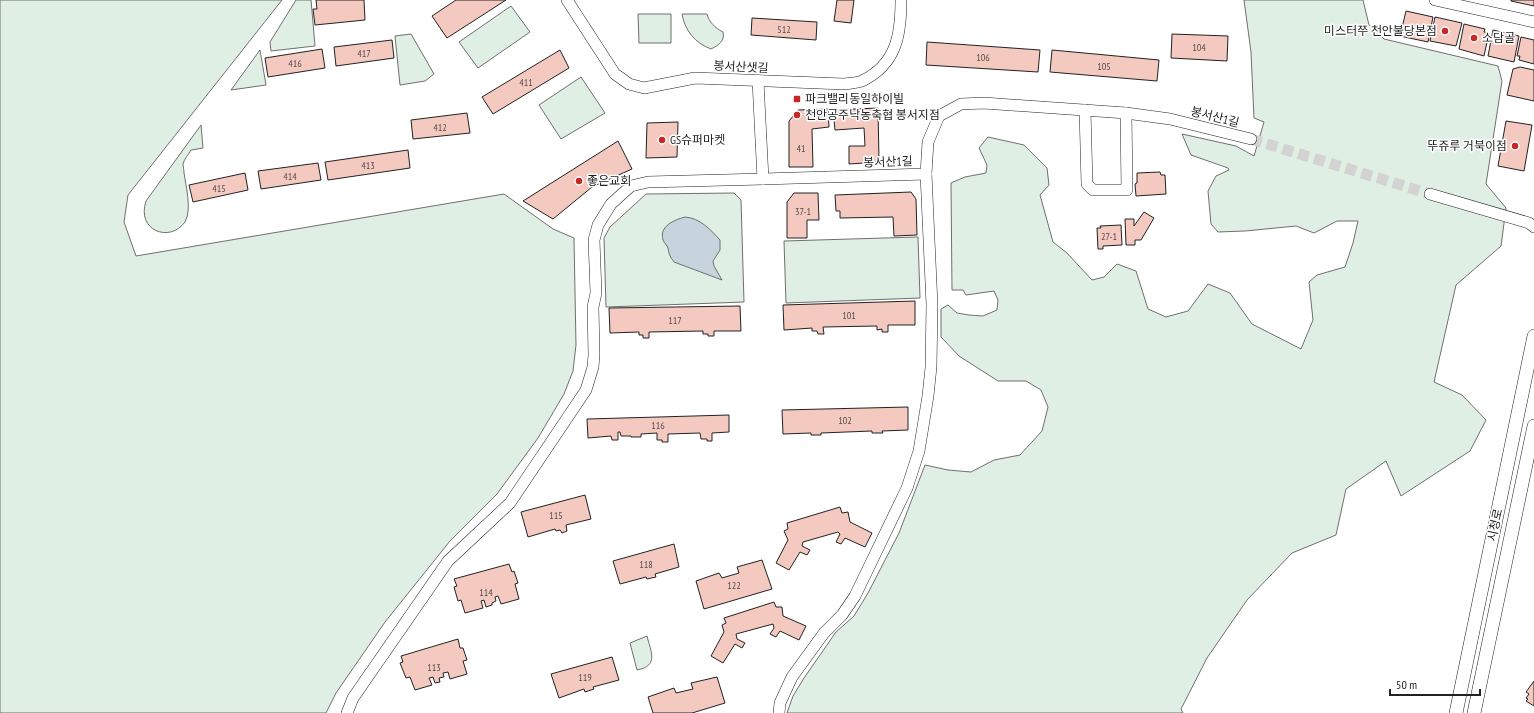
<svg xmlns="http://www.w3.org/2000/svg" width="1534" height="713" font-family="'PT Sans Narrow','Noto Sans KR',sans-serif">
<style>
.green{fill:#e0efe3;stroke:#6f6f6f}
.water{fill:#c7d3dd;stroke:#6f6f6f}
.building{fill:#f3c9c0;stroke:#222}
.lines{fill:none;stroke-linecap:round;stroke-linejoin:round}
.minor-tunnel{stroke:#d3d3d3;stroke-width:11;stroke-dasharray:11 5.5;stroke-linecap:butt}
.minor-casing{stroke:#222;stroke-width:12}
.tertiary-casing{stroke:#222;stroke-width:14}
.minor{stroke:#fff;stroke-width:11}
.tertiary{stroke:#fff;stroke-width:13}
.poi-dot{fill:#c62828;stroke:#fff;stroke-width:1.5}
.labels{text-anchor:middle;stroke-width:3;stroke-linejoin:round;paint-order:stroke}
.number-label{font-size:10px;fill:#564c4a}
.poi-label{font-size:12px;fill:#222;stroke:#fff;text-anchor:start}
.street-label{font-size:12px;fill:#222;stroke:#fff}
</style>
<rect width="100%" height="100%" fill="#fff"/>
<!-- green -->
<g class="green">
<path d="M0,0H282L128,195L124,222L136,256L504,194L553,229L574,238L576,345L573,371L564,394L538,438L497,494L450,541L385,622L336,693L326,713H0Z"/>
<path d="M296,0H311L315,46L271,51L270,42Z"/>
<path d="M1244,0H1363L1369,25L1384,39L1498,66L1502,81L1486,184L1506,208L1501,246L1456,285L1434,382L1462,395L1486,420L1470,451L1401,496L1386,461L1346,489L1336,535L1292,553L1247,600L1207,658L1181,709L1183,713H787L793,696L804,678L836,632L854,616L868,593L899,533L925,465L948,470L971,472L994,460L1020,455L1042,431L1048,407L1041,390L1026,381H998L959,356L941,337V309L948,305L957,313L969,315L983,316L997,310L998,300L994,291L966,295L963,290H952L951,183L965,177L986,173L987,165L979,148L988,137L1024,145L1047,168L1049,185L1040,195L1053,242L1067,253L1092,280L1104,277L1117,264L1136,271L1148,309L1166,317L1188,311L1208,284L1230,293L1252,324L1301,349L1313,320L1309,282L1317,275L1345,267L1353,243L1358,221H1337L1314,233L1296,226L1245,231L1218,232L1211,224L1208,191L1216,176L1229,170L1228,168L1191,155L1182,134L1236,146L1254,156L1264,122L1254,118L1251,52Z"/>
<path d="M511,6L530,32L478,68L459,42Z"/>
<path d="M638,14H671V43H639Z"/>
<path d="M682,14H707C709,22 715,28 723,32C725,41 719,45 711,49C695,43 685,31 682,14Z"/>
<path d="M411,34L434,74L425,81L400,85L395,36Z"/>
<path d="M260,50L266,85L231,90Z"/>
<path d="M581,77L605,113L561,139L539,105Z"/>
<path d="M201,125L203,148L191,150C189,154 184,159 183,164C183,166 184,170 184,173C186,186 192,210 185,222C170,243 136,231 146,201Z"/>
<path d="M734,193L741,200L744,302L606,307L604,238L610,227L646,194Z"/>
<path d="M918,237L920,298L786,303L784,241Z"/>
<path d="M647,636C651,652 659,666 637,670L630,643Z"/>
</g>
<!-- water -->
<path class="water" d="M685,217C700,218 711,230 720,240V250L713,261L714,266L722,280L674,262C670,257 669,254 668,248C667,245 664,243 663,240C659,226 674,220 685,217Z"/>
<!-- building -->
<g class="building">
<path d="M316,0H364L365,20L315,25L313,9H317Z"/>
<path d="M456,0H506L447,38L432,16Z"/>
<path d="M837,0H854L851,23L834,21Z"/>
<path d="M1511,0H1534V6L1511,1Z"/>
<path d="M1406,11L1433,17L1428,42L1400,36Z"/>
<path d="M1435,17L1462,23L1456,46L1430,41Z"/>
<path d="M752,18L817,22L816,40L751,35Z"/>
<path d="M1464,24L1485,29L1484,32L1489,33L1484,56L1459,49Z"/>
<path d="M1493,30L1519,36L1514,62L1488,56Z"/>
<path d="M1172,34L1228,36L1227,61L1171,58Z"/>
<path d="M1521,37L1534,40V64L1519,60L1520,56H1517Z"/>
<path d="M392,40L394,58L336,66L334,47Z"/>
<path d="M927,42L1040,50L1038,72L926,65Z"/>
<path d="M322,49L325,68L268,77L265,58Z"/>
<path d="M560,50L569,68L493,114L482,97Z"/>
<path d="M1052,50L1159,60L1157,81L1050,72Z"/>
<path d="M1520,67L1534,70V101L1507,95L1513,69Z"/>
<path d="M878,108L879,162L849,164V146H865L864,128L835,130L833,110Z"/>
<path d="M828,109L829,127L812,129L813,167H789V121L798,110Z"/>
<path d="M467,113L470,133L413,139L411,120Z"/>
<path d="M1506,121L1532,125L1524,171L1498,166Z"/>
<path d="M678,122L677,157L646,158L647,123Z"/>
<path d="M618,141L632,169L592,187L553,219L523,201Z"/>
<path d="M408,150L410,168L328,180L325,162Z"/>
<path d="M318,163L321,180L261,189L258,171Z"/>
<path d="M1160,172L1161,175H1165L1166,194L1136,196L1135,184L1137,183V173Z"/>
<path d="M245,173L248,190L193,202L189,185Z"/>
<path d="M911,192L916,199L917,235L894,236L893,217L840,218V211H836L835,195Z"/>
<path d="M794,193H818L819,220H807V238H787V202Z"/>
<path d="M1144,212L1154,218L1141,240H1135V245H1126L1125,219H1134V226Z"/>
<path d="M1121,225L1122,245L1103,246V249H1098L1097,228H1101L1100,226Z"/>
<path d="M915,301V325H888V332H882V329L877,330V326L823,327L824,334H818L817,331H812V328L784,330L783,305Z"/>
<path d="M740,306L741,331H714V336H708V334H703V331L649,332V338H643V335H639V332L610,333L609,308Z"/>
<path d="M908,407V430L882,431L883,433H872V431L821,433V435H811V433L783,434L782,410Z"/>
<path d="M729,415V432L712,433V441H707V439H701L700,433L668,434V442H662V440H657V433L641,434V437H631V436H621L620,432H618V440H612L611,436L588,438L587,419Z"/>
<path d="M585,495L591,519L566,525L567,531L562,533L560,530L556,531L555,529L528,537L521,512Z"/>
<path d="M840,507L842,513L848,512L850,522L872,533L865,547L845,538L841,544L836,542L840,534L838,532L803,542L802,546L810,550L807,555L800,552L789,570L776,563L788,540L784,531L788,529L787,523Z"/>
<path d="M674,544L679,567L655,574L656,577L647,579L646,577L620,584L613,561Z"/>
<path d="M762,560L772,589L704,609L696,581L719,573L722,578L739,573L737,567Z"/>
<path d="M509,564L512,572L514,571L518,583L515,584L519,599L501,604L498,596L495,597L496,601L492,603V605L486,607L484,600L481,601L483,608L465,613L461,600L458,601L454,587L457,586L454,579Z"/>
<path d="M774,602L776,607H782L783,616L806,626L799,640L780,631L776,637L770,634L774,628L773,624L736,634L737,639L745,643L742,648L735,644L723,663L711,656L724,632L722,625L726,623L724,618Z"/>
<path d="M458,639L460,648H463L467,660L463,661L467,674L450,679L448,672L443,673L444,677L439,678L440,682L435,683L433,677L429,678L432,685L415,690L410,677L406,678L400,663L403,662L401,656Z"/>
<path d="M612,657L619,680L593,687L594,689L585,692L584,689L559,698L551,674Z"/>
<path d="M717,677L725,703L692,713H653L648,697L674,688L676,693L693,689L691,683Z"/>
<path d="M1534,681V706L1526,701L1528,699L1526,698L1529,694L1526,692Z"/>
</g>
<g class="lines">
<!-- minor-tunnel -->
<path class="minor-tunnel" d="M1251,139L1430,194"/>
<!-- minor casing -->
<g class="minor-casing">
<g id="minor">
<path d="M567,0L615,74L629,84L644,88L695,78L844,84C850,83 857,83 862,81C897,64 901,34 901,0"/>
<path d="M1435,0L1534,22"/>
<path d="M758,81L763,179L926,174L928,142L939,116L961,104L984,103L1126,113L1170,119L1251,139"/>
<path d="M1085,110L1087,184L1093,190H1127L1126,113"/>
<path d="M1430,194L1529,223L1534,227"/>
<path d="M347,713L353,698L448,561L510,503L586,390L593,367L594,355L593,307L596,293L594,240L598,225L611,204L622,194L631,186L648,182L763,179"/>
<path d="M779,713L780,703L792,677L824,633L842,615L855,596L907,488L919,451L928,396L931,367L932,305L926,174"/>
</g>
</g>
<!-- tertiary casing -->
<g class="tertiary-casing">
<g id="tertiary">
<path d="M1456,713L1534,336"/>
<path d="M1474,713L1534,426"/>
</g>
</g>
<!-- minor -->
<use href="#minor" class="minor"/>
<!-- tertiary -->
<use href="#tertiary" class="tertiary"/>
</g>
<!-- markers -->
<g class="poi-dot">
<circle cx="1445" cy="31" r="4"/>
<circle cx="1474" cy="38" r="4"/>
<rect x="793" y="95" width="8" height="8" rx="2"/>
<circle cx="797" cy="115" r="4"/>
<circle cx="662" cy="140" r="4"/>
<circle cx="1515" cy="146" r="4"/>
<circle cx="579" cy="181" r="4"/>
</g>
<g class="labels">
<!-- number labels -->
<g class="number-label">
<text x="784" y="33">512</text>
<text x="1199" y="51">104</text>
<text x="364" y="57">417</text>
<text x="983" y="61">106</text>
<text x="295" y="67">416</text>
<text x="1104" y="70">105</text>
<text x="526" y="86">411</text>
<text x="440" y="131">412</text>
<text x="801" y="152">41</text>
<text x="368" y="169">413</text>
<text x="290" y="180">414</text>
<text x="219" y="192">415</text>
<text x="803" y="215">37-1</text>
<text x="1109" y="240">27-1</text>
<text x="849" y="319">101</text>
<text x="675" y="324">117</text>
<text x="845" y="424">102</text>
<text x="658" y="429">116</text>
<text x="556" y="519">115</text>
<text x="646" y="568">118</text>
<text x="734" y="589">122</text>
<text x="486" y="596">114</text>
<text x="434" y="671">113</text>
<text x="585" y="681">119</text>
</g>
<!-- poi labels -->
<g class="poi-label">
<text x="1437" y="35" text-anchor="end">미스터쭈 천안불당본점</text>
<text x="1482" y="42">소담골</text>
<text x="805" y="103">파크밸리동일하이빌</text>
<text x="805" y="119">천안공주낙농축협 봉서지점</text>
<text x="670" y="144">GS슈퍼마켓</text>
<text x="1507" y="150" text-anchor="end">뚜쥬루 거북이점</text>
<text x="587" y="185">좋은교회</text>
</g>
<!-- street labels -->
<g class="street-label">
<text transform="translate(741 67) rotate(3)" y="4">봉서산샛길</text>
<text transform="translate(1215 117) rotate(14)" y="4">봉서산1길</text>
<text transform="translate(888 162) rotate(-2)" y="4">봉서산1길</text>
<text transform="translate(1495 525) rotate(-78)" y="4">시청로</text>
</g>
</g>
<!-- scale -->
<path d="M1390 689v6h90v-6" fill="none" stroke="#222222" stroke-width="2"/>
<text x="1396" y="689" font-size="12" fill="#222222" stroke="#ffffff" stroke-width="3" paint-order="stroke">50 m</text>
</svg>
